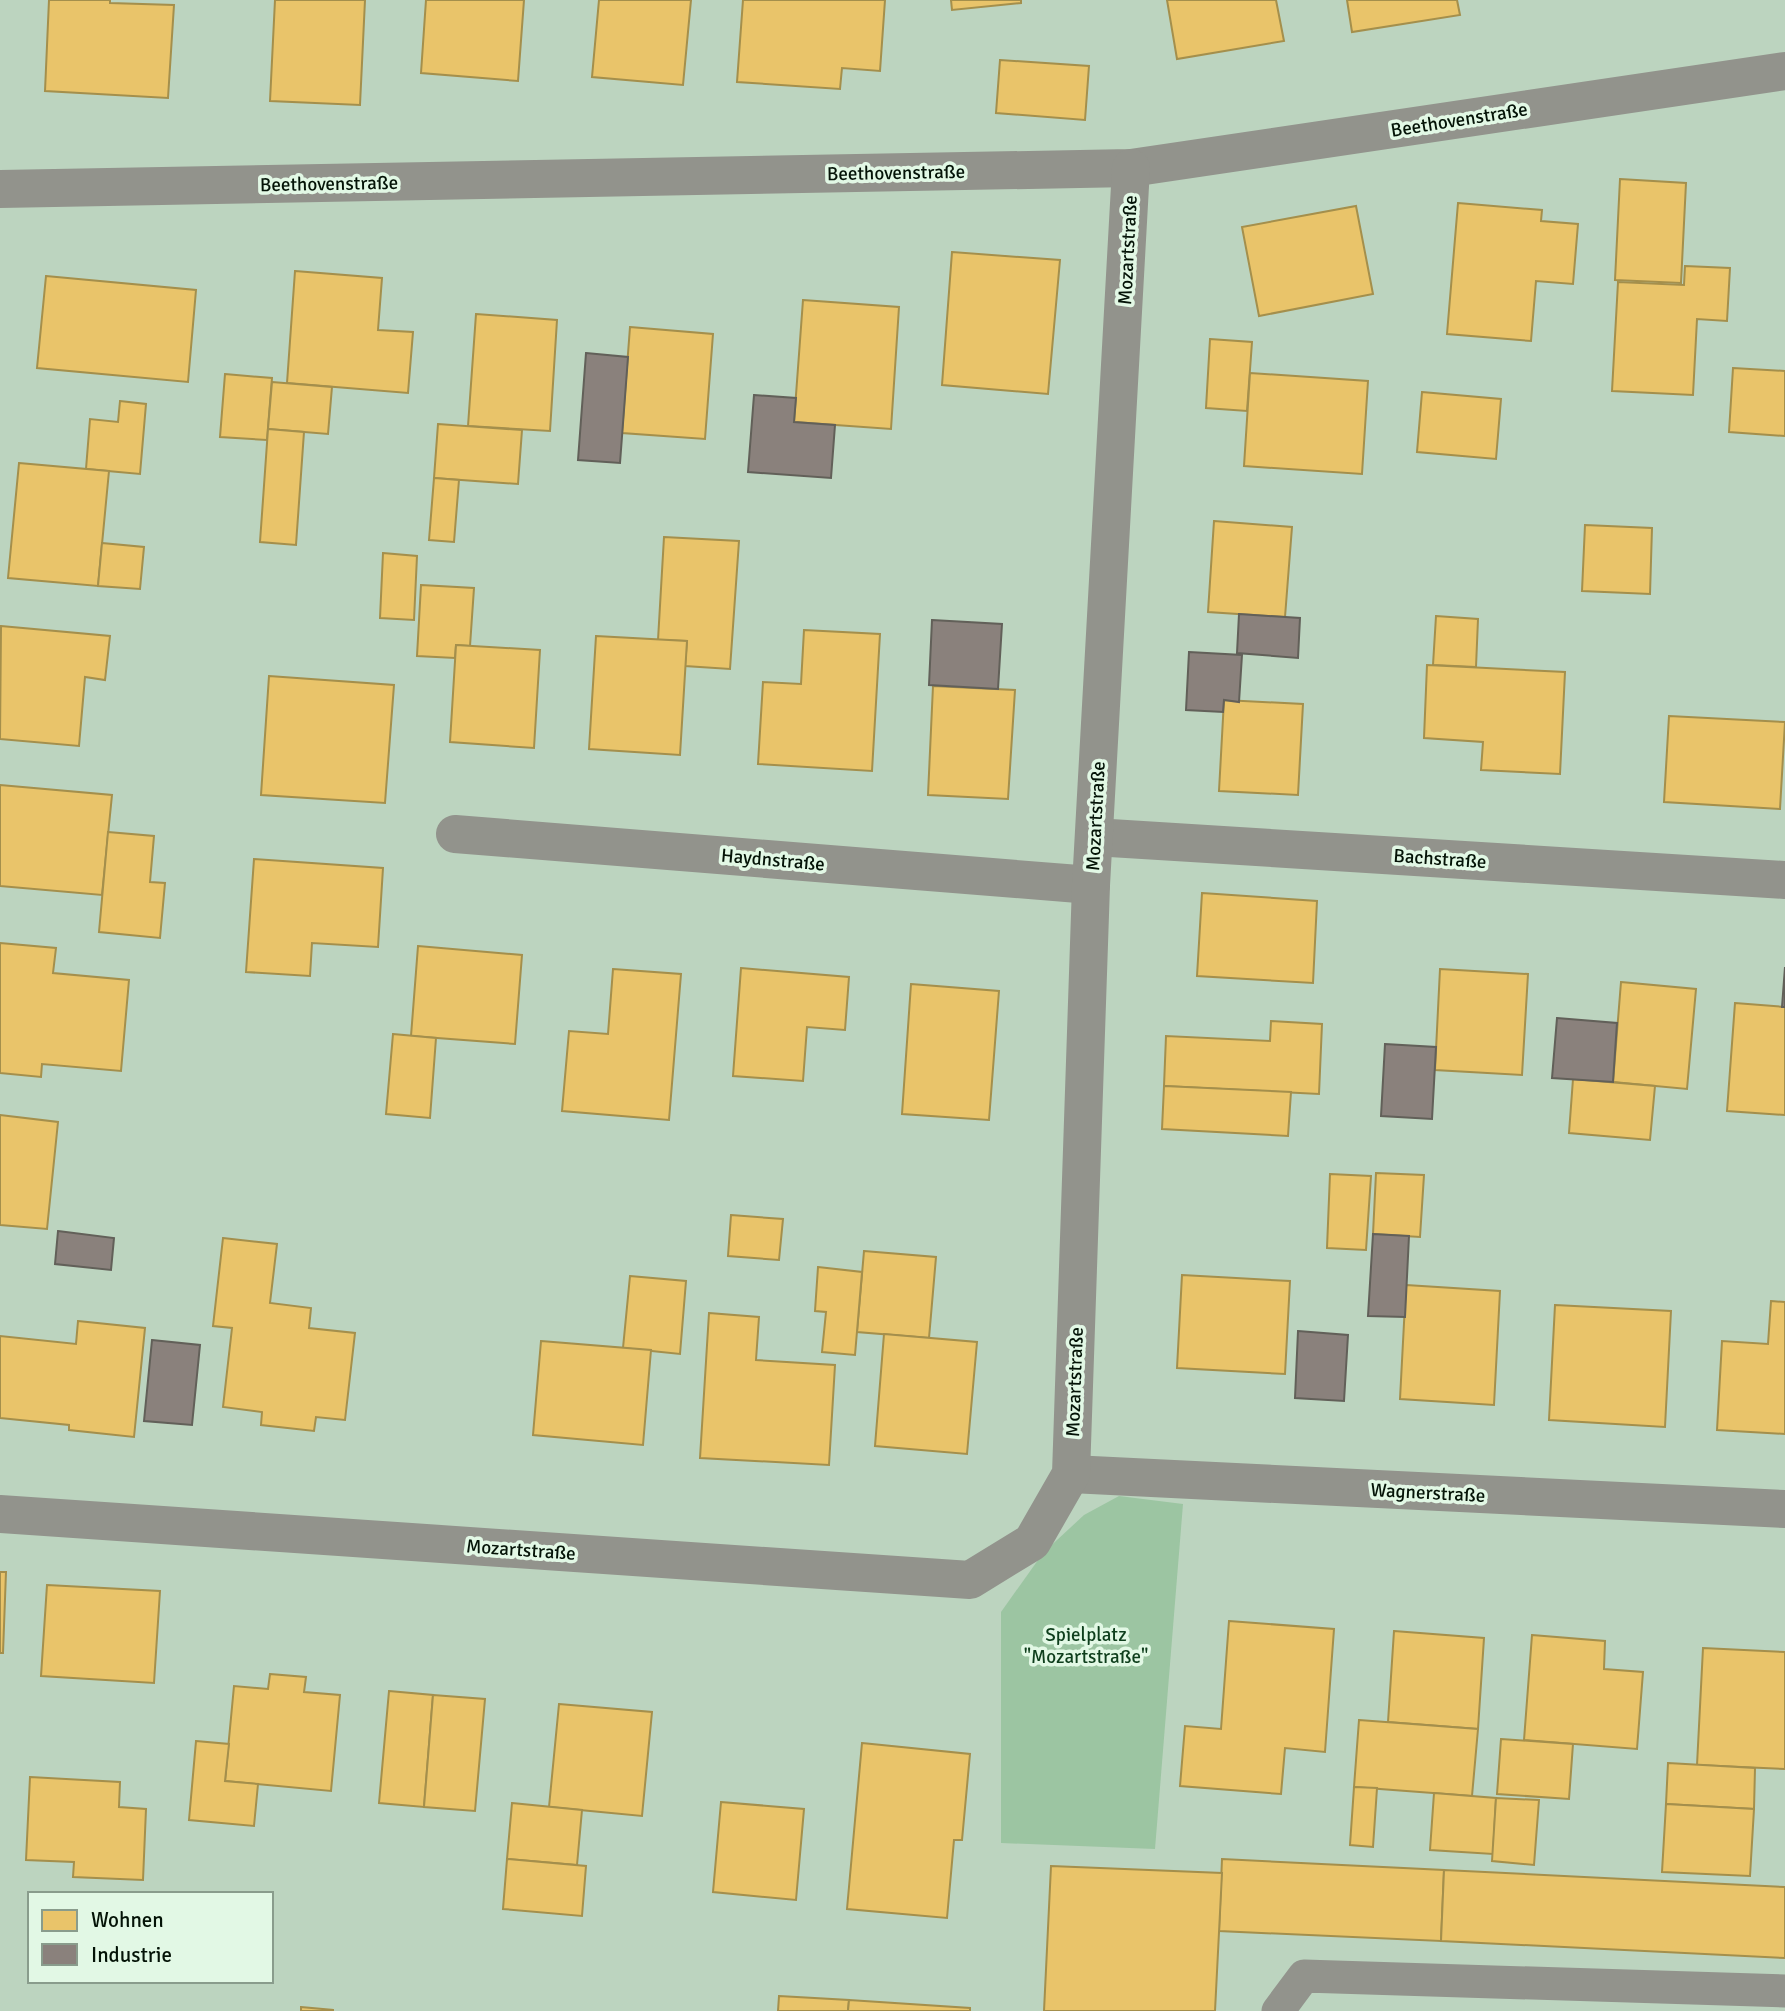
<svg xmlns="http://www.w3.org/2000/svg" width="1785" height="2011" font-family="Signika,sans-serif">
<style>
.green{fill:#9cc5a2}
.homes{fill:#e9c46a;stroke:#a48f4c;stroke-width:2}
.industry{fill:#8a817c;stroke:#626059;stroke-width:2}
.lines{fill:none;stroke-linecap:round;stroke-linejoin:round}
.service{stroke:#92938c;stroke-width:33}
.minor{stroke:#92938c;stroke-width:38}
.labels{text-anchor:middle;stroke-width:7;stroke-linejoin:round;paint-order:stroke}
.street-label{font-size:19px;fill:#041307;stroke:#e2f8e5}
.park-label{font-size:19px;fill:#0e3e1c;stroke:#e2f8e5}
</style>
<rect width="100%" height="100%" fill="#bcd4bf"/>
<!-- green -->
<path class="green" d="M1119,1496L1183,1504L1155,1849L1001,1843V1612L1043,1553L1084,1515Z"/>
<!-- homes -->
<g class="homes">
<path d="M49,0H110V3L174,5L168,98L45,91Z"/>
<path d="M275,0H365L360,105L270,101Z"/>
<path d="M426,0H524L518,81L421,73Z"/>
<path d="M599,0H691L683,85L592,77Z"/>
<path d="M743,0H885L880,71L842,68L840,89L737,82Z"/>
<path d="M951,0H1021V3L952,10Z"/>
<path d="M1167,0H1276L1284,41L1177,59Z"/>
<path d="M1347,0H1457L1460,15L1352,32Z"/>
<path d="M1000,60L1089,66L1085,120L996,113Z"/>
<path d="M1620,179L1686,183L1681,283L1615,280Z"/>
<path d="M1458,203L1542,210L1541,221L1578,224L1573,284L1536,281L1531,341L1447,334Z"/>
<path d="M1356,206L1373,294L1259,316L1242,227Z"/>
<path d="M952,252L1060,260L1048,394L942,385Z"/>
<path d="M1685,266L1730,268L1727,321L1697,319L1693,395L1612,391L1618,282L1684,285Z"/>
<path d="M295,271L382,278L378,330L413,332L408,393L287,383Z"/>
<path d="M46,276L196,290L188,382L37,368Z"/>
<path d="M803,300L899,307L891,429L794,422Z"/>
<path d="M476,314L557,320L550,431L468,426Z"/>
<path d="M630,327L713,334L705,439L622,433Z"/>
<path d="M1210,339L1252,342L1247,411L1206,408Z"/>
<path d="M1733,368L1785,371V436L1729,432Z"/>
<path d="M1250,373L1368,381L1362,474L1244,466Z"/>
<path d="M225,374L272,378L267,440L220,437Z"/>
<path d="M272,382L332,387L328,434L268,429Z"/>
<path d="M1422,392L1501,399L1496,459L1417,452Z"/>
<path d="M120,401L146,404L140,474L86,469L90,419L118,422Z"/>
<path d="M438,424L522,430L518,484L434,478Z"/>
<path d="M268,429L304,432L296,545L260,542Z"/>
<path d="M19,463L109,471L98,586L8,578Z"/>
<path d="M434,478L459,480L454,542L429,540Z"/>
<path d="M1214,521L1292,527L1285,617L1208,612Z"/>
<path d="M1585,525L1652,528L1650,594L1582,591Z"/>
<path d="M664,537L739,541L730,669L685,666L687,641L658,640Z"/>
<path d="M102,543L144,547L140,589L98,586Z"/>
<path d="M383,553L417,556L414,620L380,618Z"/>
<path d="M421,585L474,588L470,646L456,645L455,658L417,656Z"/>
<path d="M1436,616L1478,619L1476,667L1433,665Z"/>
<path d="M1,626L110,636L105,680L85,677L79,746L0,739Z"/>
<path d="M804,630L880,634L872,771L758,764L763,682L801,684Z"/>
<path d="M596,636L687,641L680,755L589,749Z"/>
<path d="M456,645L540,650L534,748L450,742Z"/>
<path d="M1427,665L1565,672L1560,774L1481,770L1483,742L1424,738Z"/>
<path d="M269,676L394,685L385,803L261,795Z"/>
<path d="M933,686L1015,690L1008,799L928,795Z"/>
<path d="M1224,700L1303,704L1298,795L1219,791Z"/>
<path d="M1669,716L1785,722L1780,809L1664,802Z"/>
<path d="M0,785L112,795L102,895L0,886Z"/>
<path d="M108,832L154,836L150,882L165,883L160,938L99,932Z"/>
<path d="M254,859L383,868L378,947L312,943L310,976L246,972Z"/>
<path d="M1202,893L1317,901L1313,983L1197,976Z"/>
<path d="M0,943L56,948L53,973L129,980L121,1071L42,1064L41,1077L0,1073Z"/>
<path d="M418,946L522,955L515,1044L411,1036Z"/>
<path d="M741,968L849,977L845,1030L807,1027L803,1081L733,1076Z"/>
<path d="M613,969L681,974L669,1120L562,1111L569,1031L608,1034Z"/>
<path d="M1440,969L1528,974L1522,1075L1435,1070Z"/>
<path d="M1621,982L1696,989L1687,1089L1613,1082Z"/>
<path d="M911,984L999,991L989,1120L902,1114Z"/>
<path d="M1735,1003L1785,1007V1115L1727,1111Z"/>
<path d="M1271,1021L1322,1024L1319,1094L1164,1086L1166,1036L1270,1041Z"/>
<path d="M393,1034L436,1038L430,1118L386,1114Z"/>
<path d="M1573,1079L1655,1086L1650,1140L1569,1133Z"/>
<path d="M1164,1086L1291,1092L1288,1136L1162,1129Z"/>
<path d="M0,1115L58,1122L47,1229L0,1225Z"/>
<path d="M1376,1173L1424,1175L1420,1237L1373,1234Z"/>
<path d="M1330,1174L1371,1176L1366,1250L1327,1248Z"/>
<path d="M731,1215L783,1219L779,1260L728,1256Z"/>
<path d="M223,1238L277,1244L270,1303L311,1308L309,1328L355,1333L345,1420L316,1417L314,1431L261,1425L262,1412L223,1407L232,1328L213,1326Z"/>
<path d="M864,1251L936,1257L929,1338L857,1332Z"/>
<path d="M818,1267L862,1272L855,1355L822,1352L826,1312L815,1311Z"/>
<path d="M1182,1275L1290,1281L1285,1374L1177,1368Z"/>
<path d="M630,1276L686,1281L680,1354L623,1348Z"/>
<path d="M1406,1285L1500,1291L1494,1405L1400,1399Z"/>
<path d="M1771,1301L1785,1302V1434L1717,1430L1722,1341L1768,1344Z"/>
<path d="M1555,1305L1671,1311L1665,1427L1549,1420Z"/>
<path d="M709,1313L759,1317L756,1360L835,1365L829,1465L700,1458Z"/>
<path d="M78,1321L145,1328L134,1437L69,1430V1425L0,1418V1336L76,1344Z"/>
<path d="M884,1334L977,1342L967,1454L875,1446Z"/>
<path d="M541,1341L651,1350L643,1445L533,1435Z"/>
<path d="M0,1572H6L3,1653H0Z"/>
<path d="M47,1585L160,1591L154,1683L41,1676Z"/>
<path d="M1229,1621L1334,1629L1325,1752L1285,1748L1281,1794L1180,1786L1185,1726L1221,1729Z"/>
<path d="M1394,1631L1484,1638L1478,1729L1388,1722Z"/>
<path d="M1532,1635L1605,1641L1604,1669L1643,1672L1637,1749L1524,1740Z"/>
<path d="M1703,1648L1785,1652V1769L1697,1765Z"/>
<path d="M270,1674L306,1677L304,1692L340,1695L331,1791L225,1781L234,1686L268,1689Z"/>
<path d="M389,1691L433,1695L424,1807L379,1803Z"/>
<path d="M433,1695L485,1699L475,1811L424,1807Z"/>
<path d="M559,1704L652,1712L642,1816L549,1807Z"/>
<path d="M1359,1720L1478,1729L1472,1796L1354,1787Z"/>
<path d="M1501,1739L1573,1744L1569,1799L1497,1794Z"/>
<path d="M196,1741L229,1744L225,1781L258,1784L254,1826L189,1820Z"/>
<path d="M862,1743L970,1754L962,1840H954L947,1918L847,1909Z"/>
<path d="M1668,1763L1755,1768L1754,1809L1666,1804Z"/>
<path d="M30,1777L120,1782L119,1807L146,1809L143,1880L73,1877L74,1862L26,1860Z"/>
<path d="M1354,1787L1377,1788L1373,1847L1350,1845Z"/>
<path d="M1434,1793L1496,1798L1493,1854L1430,1850Z"/>
<path d="M1496,1798L1539,1800L1534,1865L1492,1861Z"/>
<path d="M721,1802L804,1809L796,1900L713,1892Z"/>
<path d="M512,1803L582,1810L577,1865L507,1859Z"/>
<path d="M1666,1804L1754,1809L1750,1876L1662,1872Z"/>
<path d="M507,1859L586,1866L582,1916L503,1909Z"/>
<path d="M1222,1859L1444,1870L1441,1941L1219,1931Z"/>
<path d="M1051,1866L1222,1873L1215,2011H1044Z"/>
<path d="M1444,1870L1785,1887V1958L1441,1941Z"/>
<path d="M779,1996L849,2000L848,2011H778Z"/>
<path d="M849,2000L970,2008V2011H848Z"/>
<path d="M301,2007L333,2010V2011H301Z"/>
</g>
<!-- industry -->
<g class="industry">
<path d="M586,353L628,357L620,463L578,460Z"/>
<path d="M754,395L796,398L794,422L835,425L831,478L748,472Z"/>
<path d="M1239,614L1300,618L1298,658L1237,653Z"/>
<path d="M932,620L1002,624L998,689L929,685Z"/>
<path d="M1189,652L1242,655L1239,702L1224,700L1223,712L1186,710Z"/>
<path d="M1785,967V1007H1782Z"/>
<path d="M1557,1018L1617,1023L1613,1082L1552,1078Z"/>
<path d="M1385,1044L1436,1047L1432,1119L1381,1116Z"/>
<path d="M58,1231L114,1238L111,1270L55,1264Z"/>
<path d="M1373,1234L1409,1236L1405,1317L1368,1316Z"/>
<path d="M1298,1331L1348,1335L1344,1401L1295,1398Z"/>
<path d="M152,1340L200,1345L192,1425L144,1421Z"/>
</g>
<g class="lines">
<!-- service -->
<path class="service" d="M1278,2011L1304,1976L1785,1991"/>
<!-- minor -->
<g class="minor">
<path d="M0,189L1131,168L1785,71"/>
<path d="M455,834L1091,885"/>
<path d="M1094,837L1785,880"/>
<path d="M1071,1474L1785,1509"/>
<path d="M0,1514L970,1580L1032,1542L1071,1474L1091,885L1131,168"/>
</g>
</g>
<g class="labels">
<!-- street labels -->
<g class="street-label">
<text transform="translate(1459 119) rotate(-9)" y="7">Beethovenstraße</text>
<text transform="translate(896 172) rotate(-1)" y="7">Beethovenstraße</text>
<text transform="translate(329 183) rotate(-1)" y="7">Beethovenstraße</text>
<text transform="translate(1127 250) rotate(-87)" y="7">Mozartstraße</text>
<text transform="translate(1095 816) rotate(-87)" y="7">Mozartstraße</text>
<text transform="translate(1440 858) rotate(4)" y="7">Bachstraße</text>
<text transform="translate(773 859) rotate(5)" y="7">Haydnstraße</text>
<text transform="translate(1074 1382) rotate(-88)" y="7">Mozartstraße</text>
<text transform="translate(1428 1492) rotate(3)" y="7">Wagnerstraße</text>
<text transform="translate(521 1549) rotate(4)" y="7">Mozartstraße</text>
</g>
<!-- park labels -->
<g class="park-label">
<text x="1086" y="1641">Spielplatz<tspan x="1086" dy="22">"Mozartstraße"</tspan></text>
</g>
</g>
<!-- legend -->
<rect x="28" y="1892" width="245" height="91" fill="#e2f8e5" stroke="#899c8c" stroke-width="2"/>
<rect x="42" y="1910" width="35" height="21" fill="#e9c46a" stroke="#899c8c" stroke-width="2"/>
<text x="91" y="1927" font-size="21" fill="#041307">Wohnen</text>
<rect x="42" y="1944" width="35" height="21" fill="#8a817c" stroke="#899c8c" stroke-width="2"/>
<text x="91" y="1962" font-size="21" fill="#041307">Industrie</text>
</svg>
